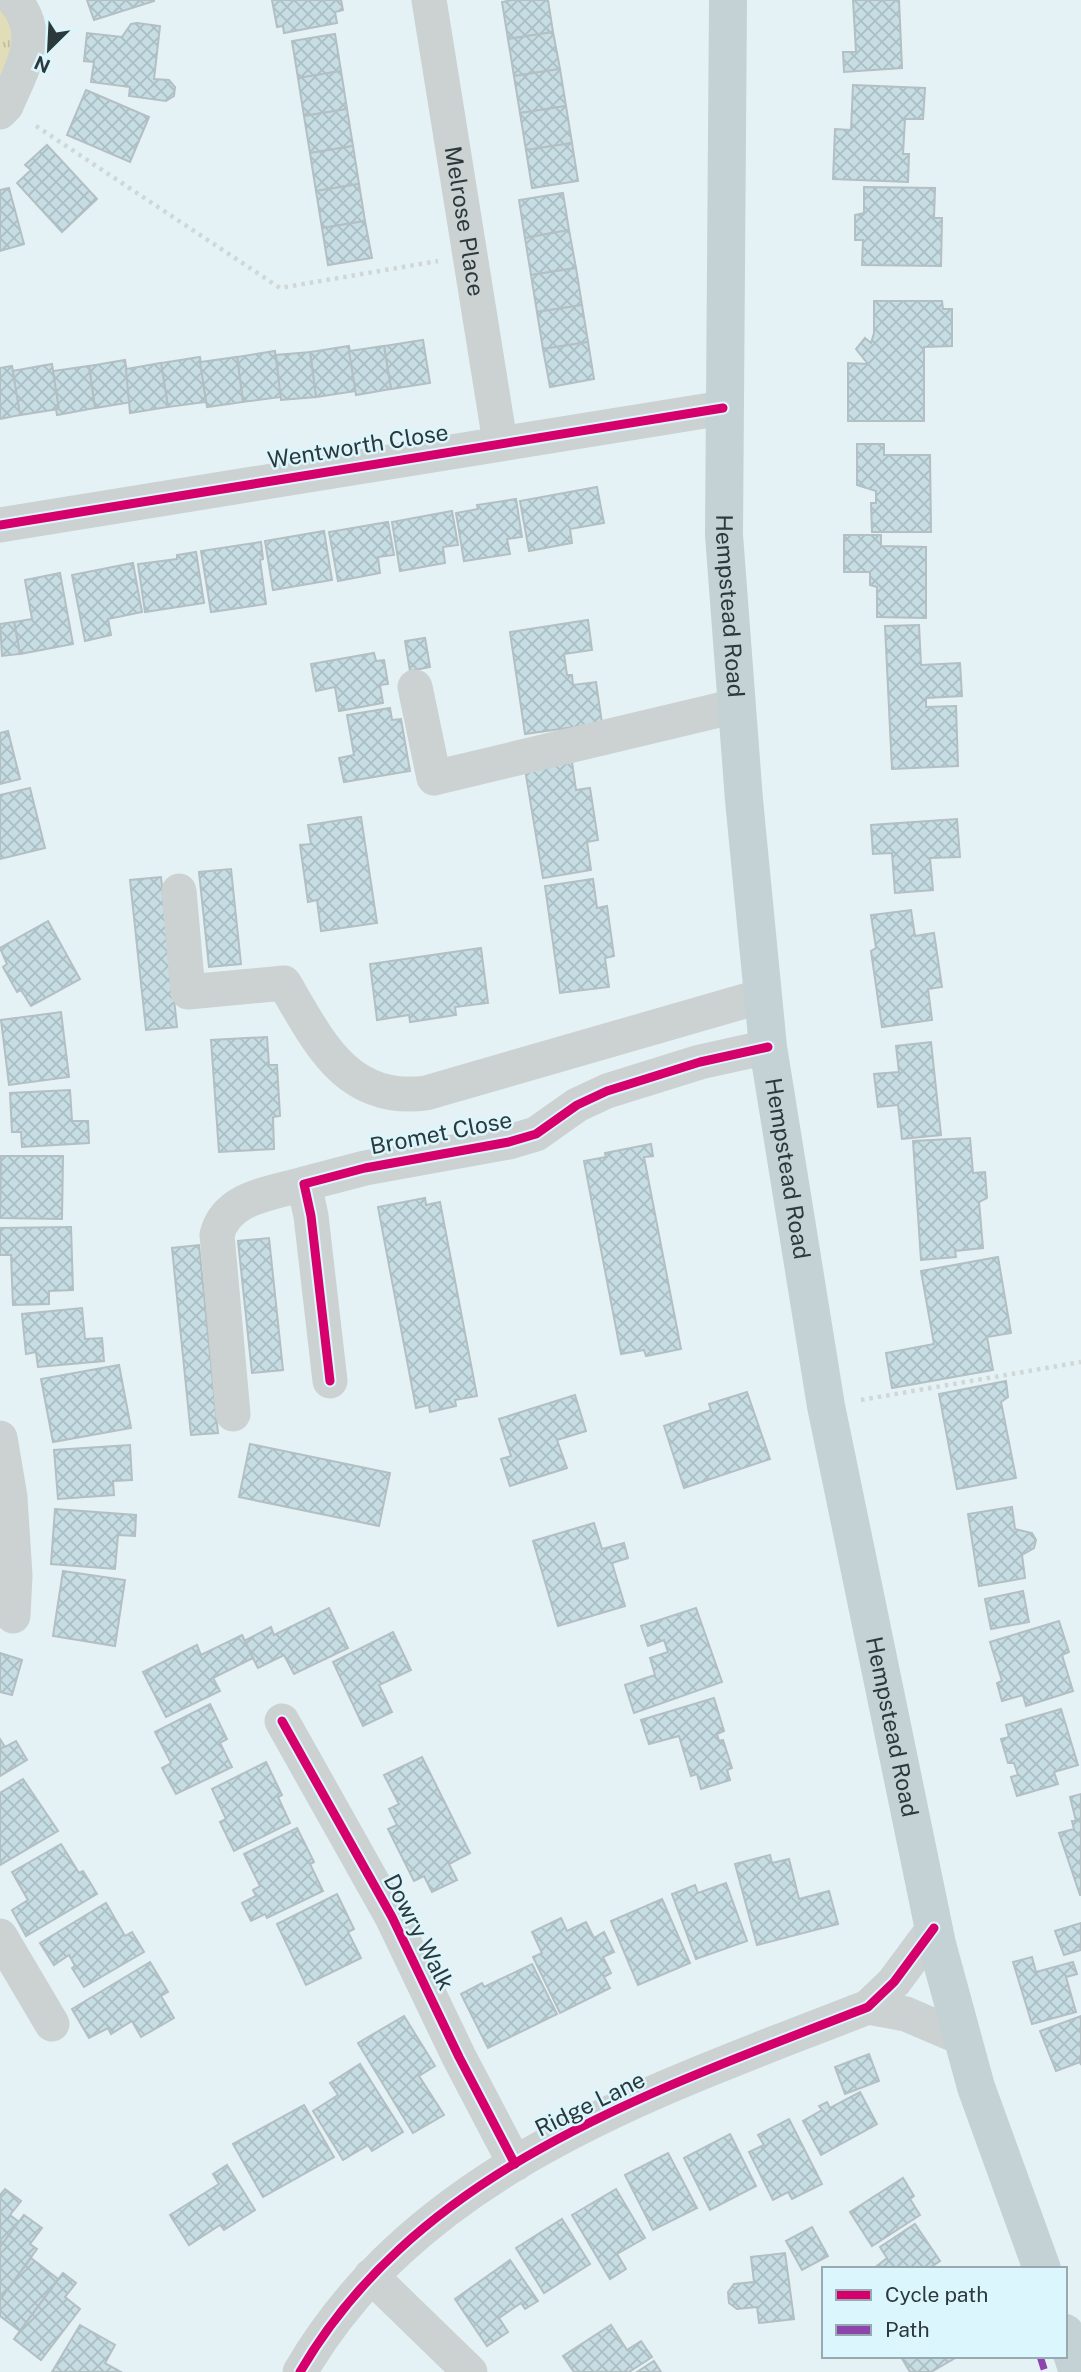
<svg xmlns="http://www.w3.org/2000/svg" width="1081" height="2372" font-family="'Public Sans',sans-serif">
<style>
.grass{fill:url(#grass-tufts)}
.building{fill:url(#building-cross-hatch);stroke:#b3bfc2;stroke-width:2}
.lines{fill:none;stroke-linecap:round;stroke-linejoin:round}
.path{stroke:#d1d6d7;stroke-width:4.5;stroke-dasharray:3.5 5;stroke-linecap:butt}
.minor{stroke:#ccd1d2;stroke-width:35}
.major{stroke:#c4d2d5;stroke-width:38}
.quiet{stroke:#8e44ad;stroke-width:7;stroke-dasharray:14 7;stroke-linecap:butt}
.cycleway-casing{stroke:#dcf6fd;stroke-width:13}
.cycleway{stroke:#d6006c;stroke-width:9}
.labels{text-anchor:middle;stroke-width:5;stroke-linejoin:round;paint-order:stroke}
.street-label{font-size:23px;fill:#2c393c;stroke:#dcf6fd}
</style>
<defs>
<pattern id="grass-tufts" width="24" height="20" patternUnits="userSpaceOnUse" patternTransform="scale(1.75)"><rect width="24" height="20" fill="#e1ddb9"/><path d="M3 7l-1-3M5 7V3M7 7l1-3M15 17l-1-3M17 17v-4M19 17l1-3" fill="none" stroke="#c1bea0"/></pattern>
<pattern id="building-cross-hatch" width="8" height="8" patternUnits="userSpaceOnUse" patternTransform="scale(1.75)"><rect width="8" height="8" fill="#c6dde3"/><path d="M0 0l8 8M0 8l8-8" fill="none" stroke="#aabec4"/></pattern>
</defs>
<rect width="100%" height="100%" fill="#e4f2f5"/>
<!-- grass -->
<path class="grass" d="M0,4C23,27 10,53 0,79Z"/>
<!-- building -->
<g class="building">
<path d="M87,0H154V1L94,20Z"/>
<path d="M272,0H341L343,10L335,12L337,23L284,33L283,26L277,27Z"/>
<path d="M512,0H548L553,32L508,39L502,2Z"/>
<path d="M853,0H899L902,68L844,72L843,52H856Z"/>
<path d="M137,23L160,26L154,79L169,80L175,87L174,96L166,101L129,96L130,87L91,82L94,62L84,61L87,33L122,37L131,24Z"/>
<path d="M553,32L560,69L514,76L508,39Z"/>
<path d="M335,34L341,71L298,78L292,41Z"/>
<path d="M560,69L566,106L520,113L514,76Z"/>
<path d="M341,71L347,109L304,116L298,78Z"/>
<path d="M853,85L925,88L923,119H905L903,154H909L908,182L833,179L835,129L851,130Z"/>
<path d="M86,90L149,117L130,162L67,135Z"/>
<path d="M566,106L572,143L526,150L520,113Z"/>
<path d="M347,109L353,146L310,153L304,116Z"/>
<path d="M572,143L578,181L532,188L526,150Z"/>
<path d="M47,145L97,199L62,232L17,183L31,170L25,165Z"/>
<path d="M353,146L359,184L316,191L310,153Z"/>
<path d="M359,184L365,221L322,228L316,191Z"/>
<path d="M864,187L935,188L934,218H942L941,266L862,265L863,240H855V215L864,213Z"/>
<path d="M9,188L24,244L0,251V190Z"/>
<path d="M563,193L569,230L525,238L519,200Z"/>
<path d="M365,221L372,258L328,265L322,228Z"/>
<path d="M569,230L576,268L531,275L525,238Z"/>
<path d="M576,268L582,305L537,312L531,275Z"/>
<path d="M874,301H942L943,309H952V346L924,347V421H848V363L868,364L856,349L865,338L871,343L874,333Z"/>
<path d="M582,305L588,342L543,349L537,312Z"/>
<path d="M423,340L430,383L391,389L384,346Z"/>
<path d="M588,342L594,379L550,387L543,349Z"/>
<path d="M349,346L356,391L316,397L310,352Z"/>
<path d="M384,346L391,389L356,395L349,351Z"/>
<path d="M275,351L281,397L243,402L237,357Z"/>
<path d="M310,352L316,397L281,400L276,355Z"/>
<path d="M200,357L206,402L168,407L161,363Z"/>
<path d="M237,357L243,402L207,407L200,362Z"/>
<path d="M125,360L132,402L95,408L89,366Z"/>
<path d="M161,363L168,407L130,413L126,369Z"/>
<path d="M52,364L59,409L20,415L12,371Z"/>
<path d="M12,366L20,415L0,419V368Z"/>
<path d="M89,366L95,408L57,415L56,409H59L53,371Z"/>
<path d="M857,444H884V455H930L931,532H872L871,503H876V491L857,485Z"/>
<path d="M597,487L604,523L570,529L572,543L529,551L520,501Z"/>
<path d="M516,499L522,537L507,539L510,554L464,561L456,513L478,509L477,505Z"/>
<path d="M452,511L458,545L443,547L445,563L400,571L392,522Z"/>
<path d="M388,522L394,555L378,557L380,573L338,581L329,532Z"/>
<path d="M324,531L332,580L273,590L265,541Z"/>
<path d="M844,535H881V546L926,547V618L877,617V587L870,585V572H844Z"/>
<path d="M261,542L263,559L260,560L266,604L211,612L201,551Z"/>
<path d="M196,552L204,603L145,612L138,564L177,559V555Z"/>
<path d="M133,563L142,612L108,619L111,635L85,641L72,575Z"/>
<path d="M60,573L73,644L20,654L14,622L32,619L25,580Z"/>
<path d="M588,620L592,650L564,654L567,675H572L573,685L596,682L602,723L525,734L510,632Z"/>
<path d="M14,622L20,654L2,656L0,624Z"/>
<path d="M919,625L921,665L960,663L962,696L926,698V707L956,706L958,766L892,769L885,626Z"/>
<path d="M425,638L430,667L410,671L405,641Z"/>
<path d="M374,653L376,661L384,660L388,684L380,685L383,703L339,711L335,687L316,691L311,664Z"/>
<path d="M390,708L392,720L401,719L410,771L344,782L339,758L354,755L347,715Z"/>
<path d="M8,731L20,779L0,784V733Z"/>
<path d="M572,762L576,790L590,788L598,840L587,842L591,870L543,878L525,769Z"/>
<path d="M30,788L45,848L0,859V795Z"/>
<path d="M361,817L377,923L321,931L317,900L308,902L300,845L311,844L308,825Z"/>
<path d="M957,819L960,857L930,858L933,890L895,893L892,853L873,854L871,825Z"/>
<path d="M231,869L241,964L209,967L199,872Z"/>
<path d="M161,877L177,1027L146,1030L130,880Z"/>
<path d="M593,879L597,908L607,906L614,956L605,958L609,987L560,993L545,886Z"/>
<path d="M911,910L915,936L934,933L942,987L928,989L932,1020L882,1027L871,951L876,948L871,915Z"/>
<path d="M48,921L80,979L31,1006L21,990L17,992L3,967L7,964L0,948Z"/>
<path d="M481,948L488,1003L455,1007L456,1015L410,1022L409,1015L377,1020L370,964Z"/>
<path d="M61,1012L69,1077L9,1085L1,1020Z"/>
<path d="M267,1037L269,1065H277L280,1116L273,1117L274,1149L219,1152L211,1040Z"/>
<path d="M931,1042L941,1135L902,1139L898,1105L878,1107L874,1074L899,1072L896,1046Z"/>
<path d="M70,1090L72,1121H88L89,1143L22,1147L21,1132H12L10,1093Z"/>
<path d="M970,1138L973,1173L985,1172L987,1198L979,1202L983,1248L955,1251L956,1257L921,1260L913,1141Z"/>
<path d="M651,1144L653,1156L644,1157L681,1349L646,1356L644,1350L621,1354L584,1161L606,1157L605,1153Z"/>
<path d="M1,1156H63L62,1219L0,1218Z"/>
<path d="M425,1198L426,1205L440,1202L477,1396L455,1400L456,1406L430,1412L429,1405L416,1408L378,1207Z"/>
<path d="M71,1227L73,1290L49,1291V1304L13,1305L11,1255H0V1228Z"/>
<path d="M269,1238L283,1370L252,1373L238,1241Z"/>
<path d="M199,1245L218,1433L191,1435L172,1248Z"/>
<path d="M998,1257L1011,1333L987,1337L993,1370L892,1388L886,1353L934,1344L921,1271Z"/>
<path d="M82,1308L85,1339L102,1338L104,1361L38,1367L36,1352L26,1354L22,1314Z"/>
<path d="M119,1365L131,1428L53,1442L41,1379Z"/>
<path d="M1006,1381L1008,1397L1001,1402L1016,1478L957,1489L939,1394Z"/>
<path d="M747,1392L770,1459L684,1488L664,1426L711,1410L709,1404Z"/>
<path d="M575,1395L586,1431L557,1440L567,1468L510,1486L501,1459L511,1456L499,1419Z"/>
<path d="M250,1444L390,1473L379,1526L239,1497Z"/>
<path d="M130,1445L132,1480L113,1481L114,1495L58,1499L54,1450Z"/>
<path d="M1012,1507L1015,1529L1032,1533L1036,1540L1034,1548L1022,1555L1025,1578L979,1586L968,1514Z"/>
<path d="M55,1509L136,1515L135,1536L118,1535L115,1569L51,1564Z"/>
<path d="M594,1523L602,1549L624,1543L628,1558L612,1563L625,1606L558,1626L533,1541Z"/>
<path d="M63,1571L125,1580L115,1646L53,1636Z"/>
<path d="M1023,1591L1029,1622L991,1629L985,1599Z"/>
<path d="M329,1608L348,1648L294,1674L284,1655L258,1668L244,1641L271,1627L274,1635Z"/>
<path d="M696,1608L722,1682L634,1713L625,1685L655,1675L650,1658L668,1652L664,1640L648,1646L641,1626Z"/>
<path d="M1059,1621L1069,1652L1062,1655L1073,1691L1026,1706L1023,1695L1002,1701L997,1683L1002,1681L990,1642Z"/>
<path d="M393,1632L411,1670L379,1685L392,1712L363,1726L333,1662Z"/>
<path d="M242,1635L253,1658L213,1678L220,1691L166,1717L143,1672L197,1645L201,1655Z"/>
<path d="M0,1653L22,1660L12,1695L0,1692Z"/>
<path d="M714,1698L724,1731L717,1734L719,1741L723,1740L732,1768L727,1770L730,1780L701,1789L697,1774L691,1776L679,1736L649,1744L641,1720Z"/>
<path d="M210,1704L227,1739L220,1743L232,1767L176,1794L162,1768L171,1763L155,1732Z"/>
<path d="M1061,1709L1078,1765L1054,1772L1058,1784L1017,1796L1011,1777L1018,1775L1014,1763H1008L1001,1739L1009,1737L1006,1725Z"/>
<path d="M0,1739L5,1747L16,1741L27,1760L0,1776Z"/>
<path d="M422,1757L470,1853L449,1864L457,1880L432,1892L424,1876L414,1881L388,1829L397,1825L389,1809L399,1804L384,1775Z"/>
<path d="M266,1762L282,1795L278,1797L290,1823L234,1851L220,1822L226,1819L212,1789Z"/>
<path d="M23,1779L58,1831L0,1865V1793Z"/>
<path d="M1081,1794V1895H1080L1059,1833L1074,1829L1072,1821H1076L1070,1797Z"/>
<path d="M297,1828L314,1862L310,1864L323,1891L267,1918L265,1914L251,1921L242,1903L256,1896L253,1890L260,1886L244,1854Z"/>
<path d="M61,1844L79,1873L83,1871L97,1894L26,1936L12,1910L28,1900L12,1872Z"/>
<path d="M770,1855L772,1863L789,1859L799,1899L829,1891L838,1924L757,1945L735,1864Z"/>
<path d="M726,1883L747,1941L696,1959L672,1894L695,1885L698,1893Z"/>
<path d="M337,1894L354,1929L348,1932L361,1958L306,1985L277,1924Z"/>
<path d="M662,1899L690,1963L638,1985L611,1921Z"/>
<path d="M106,1903L125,1936L132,1932L144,1952L84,1987L72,1968L75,1966L69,1955L54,1965L40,1943Z"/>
<path d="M561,1918L567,1931L586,1922L594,1938L604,1932L614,1952L603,1957L611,1973L604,1977L610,1988L560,2013L533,1957L542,1953L532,1932Z"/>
<path d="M1081,1923V1950L1064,1955L1055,1931Z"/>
<path d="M1032,1957L1036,1972L1073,1962L1077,1974L1066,1977L1076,2012L1032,2024L1013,1962Z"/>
<path d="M150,1962L168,1992L161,1996L174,2018L141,2037L132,2021L111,2034L108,2028L89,2038L72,2009Z"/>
<path d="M532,1964L557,2014L488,2048L461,1994L482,1983L484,1987Z"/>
<path d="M404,2016L435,2066L419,2076L444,2115L413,2133L358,2043Z"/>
<path d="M1081,2016V2065L1080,2062L1056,2071L1040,2031Z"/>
<path d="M869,2054L879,2081L845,2094L835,2067Z"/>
<path d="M360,2064L403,2132L372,2151L368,2145L343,2160L313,2111L338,2095L330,2083Z"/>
<path d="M860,2092L877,2124L821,2155L803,2121L822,2110L819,2106L827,2102L830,2108Z"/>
<path d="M304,2105L334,2157L263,2197L233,2144Z"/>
<path d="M789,2119L822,2184L792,2199L788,2192L773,2200L749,2152L764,2145L758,2135Z"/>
<path d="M730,2134L756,2186L710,2210L684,2158Z"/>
<path d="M668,2153L697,2208L653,2230L625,2175Z"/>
<path d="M227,2165L255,2210L224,2230L220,2225L189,2245L170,2215L219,2184L213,2174Z"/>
<path d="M903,2178L914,2196L910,2199L920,2215L872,2246L850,2212Z"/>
<path d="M5,2189L21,2201L10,2215L19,2222L0,2247V2195Z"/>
<path d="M616,2189L645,2238L617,2254L626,2269L610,2279L572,2215Z"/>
<path d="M24,2215L42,2228L30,2244L37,2249L0,2300V2247Z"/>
<path d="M562,2219L590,2264L544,2293L516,2248Z"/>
<path d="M915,2224L940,2261L928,2269H873L887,2258L880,2247Z"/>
<path d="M812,2227L828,2256L802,2270L786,2241Z"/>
<path d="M785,2253L794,2319L759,2323L757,2307L737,2309L729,2303L728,2292L734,2284L754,2282L751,2257Z"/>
<path d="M31,2258L58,2279L20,2331L0,2316V2300Z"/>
<path d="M510,2260L538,2301L525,2309L521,2303L499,2318L508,2332L487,2346L455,2299Z"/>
<path d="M63,2273L76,2283L65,2297L80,2309L41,2360L14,2339Z"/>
<path d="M80,2325L115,2345L105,2363L121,2372H52Z"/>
<path d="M611,2325L627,2350L641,2341L652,2357L629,2372H574L563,2356Z"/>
<path d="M901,2357L903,2356L957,2357L931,2372H910Z"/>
<path d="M654,2361L661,2372H637Z"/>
</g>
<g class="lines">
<!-- path -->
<g class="path">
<path d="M36,126L280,288L438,261"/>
<path d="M861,1400L1081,1362"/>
</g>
<!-- minor -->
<g class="minor">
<path id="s1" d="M429,0L500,442"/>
<path d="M0,112L6,106C21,70 45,34 14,0"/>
<path d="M0,525L723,408"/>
<path d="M415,687L434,778L736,706"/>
<path d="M179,891L188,992L284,983C319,1042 346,1103 426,1093L762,996"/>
<path d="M330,1381L311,1216L304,1184L365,1168L509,1142L536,1134L577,1105L607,1091L700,1062L768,1047"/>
<path d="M233,1414L217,1235C226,1197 272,1193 304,1184"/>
<path d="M0,1438L10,1497L15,1576L13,1616"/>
<path d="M282,1721L392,1917L459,2057L515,2164"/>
<path d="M0,1936L52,2024"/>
<path d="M868,2007L906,2014L962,2038"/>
<path d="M371,2276L470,2372"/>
<path d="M300,2372C420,2166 659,2089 868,2007L894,1982L934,1928"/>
</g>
<!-- major -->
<g class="major">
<path id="s2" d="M728,0L724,535L744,800L768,1047L826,1406L937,1944L976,2087L1042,2269"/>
<path d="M1065,2333L1078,2372"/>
</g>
<!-- quiet -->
<path class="quiet" d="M1040,2356L1045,2372"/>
<!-- cycleway casing -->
<g class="cycleway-casing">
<g id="cycleway">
<path d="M0,525L723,408"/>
<path d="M330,1381L311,1216L304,1184L365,1168L509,1142L536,1134L577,1105L607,1091L700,1062L768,1047"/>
<path d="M282,1721L392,1917L459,2057L515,2164"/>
<path d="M300,2372C420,2166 659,2089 868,2007L894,1982L934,1928"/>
</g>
</g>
<!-- cycleway -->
<use href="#cycleway" class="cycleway"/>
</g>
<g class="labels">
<!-- street labels -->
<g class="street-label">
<text dy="8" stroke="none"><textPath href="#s1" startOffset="224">Melrose Place</textPath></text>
<text transform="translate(358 446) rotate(-9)" y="8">Wentworth Close</text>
<text dy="8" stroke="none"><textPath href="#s2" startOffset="606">Hempstead Road</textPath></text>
<text transform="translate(441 1133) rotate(-11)" y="8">Bromet Close</text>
<text dy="8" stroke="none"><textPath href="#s2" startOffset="1172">Hempstead Road</textPath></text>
<text dy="8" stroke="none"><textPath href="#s2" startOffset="1740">Hempstead Road</textPath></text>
<text transform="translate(419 1932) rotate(63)" y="8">Dowry Walk</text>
<text transform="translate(590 2104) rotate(-26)" y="8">Ridge Lane</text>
</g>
</g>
<!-- legend -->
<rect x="822" y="2267" width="245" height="91" fill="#dcf6fd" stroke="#96aab0" stroke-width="2"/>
<rect x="836" y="2290" width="35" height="10" fill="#d6006c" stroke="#96aab0" stroke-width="2"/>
<text x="885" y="2302" font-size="21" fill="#2c393c">Cycle path</text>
<rect x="836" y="2325" width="35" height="10" fill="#8e44ad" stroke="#96aab0" stroke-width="2"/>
<text x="885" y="2337" font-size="21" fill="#2c393c">Path</text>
<!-- north arrow -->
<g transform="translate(49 49) rotate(204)" stroke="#dcf6fd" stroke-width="5" paint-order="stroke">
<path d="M0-5L12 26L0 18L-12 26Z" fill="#2c393c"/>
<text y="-10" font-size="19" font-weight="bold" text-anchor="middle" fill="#2c393c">N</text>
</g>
</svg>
